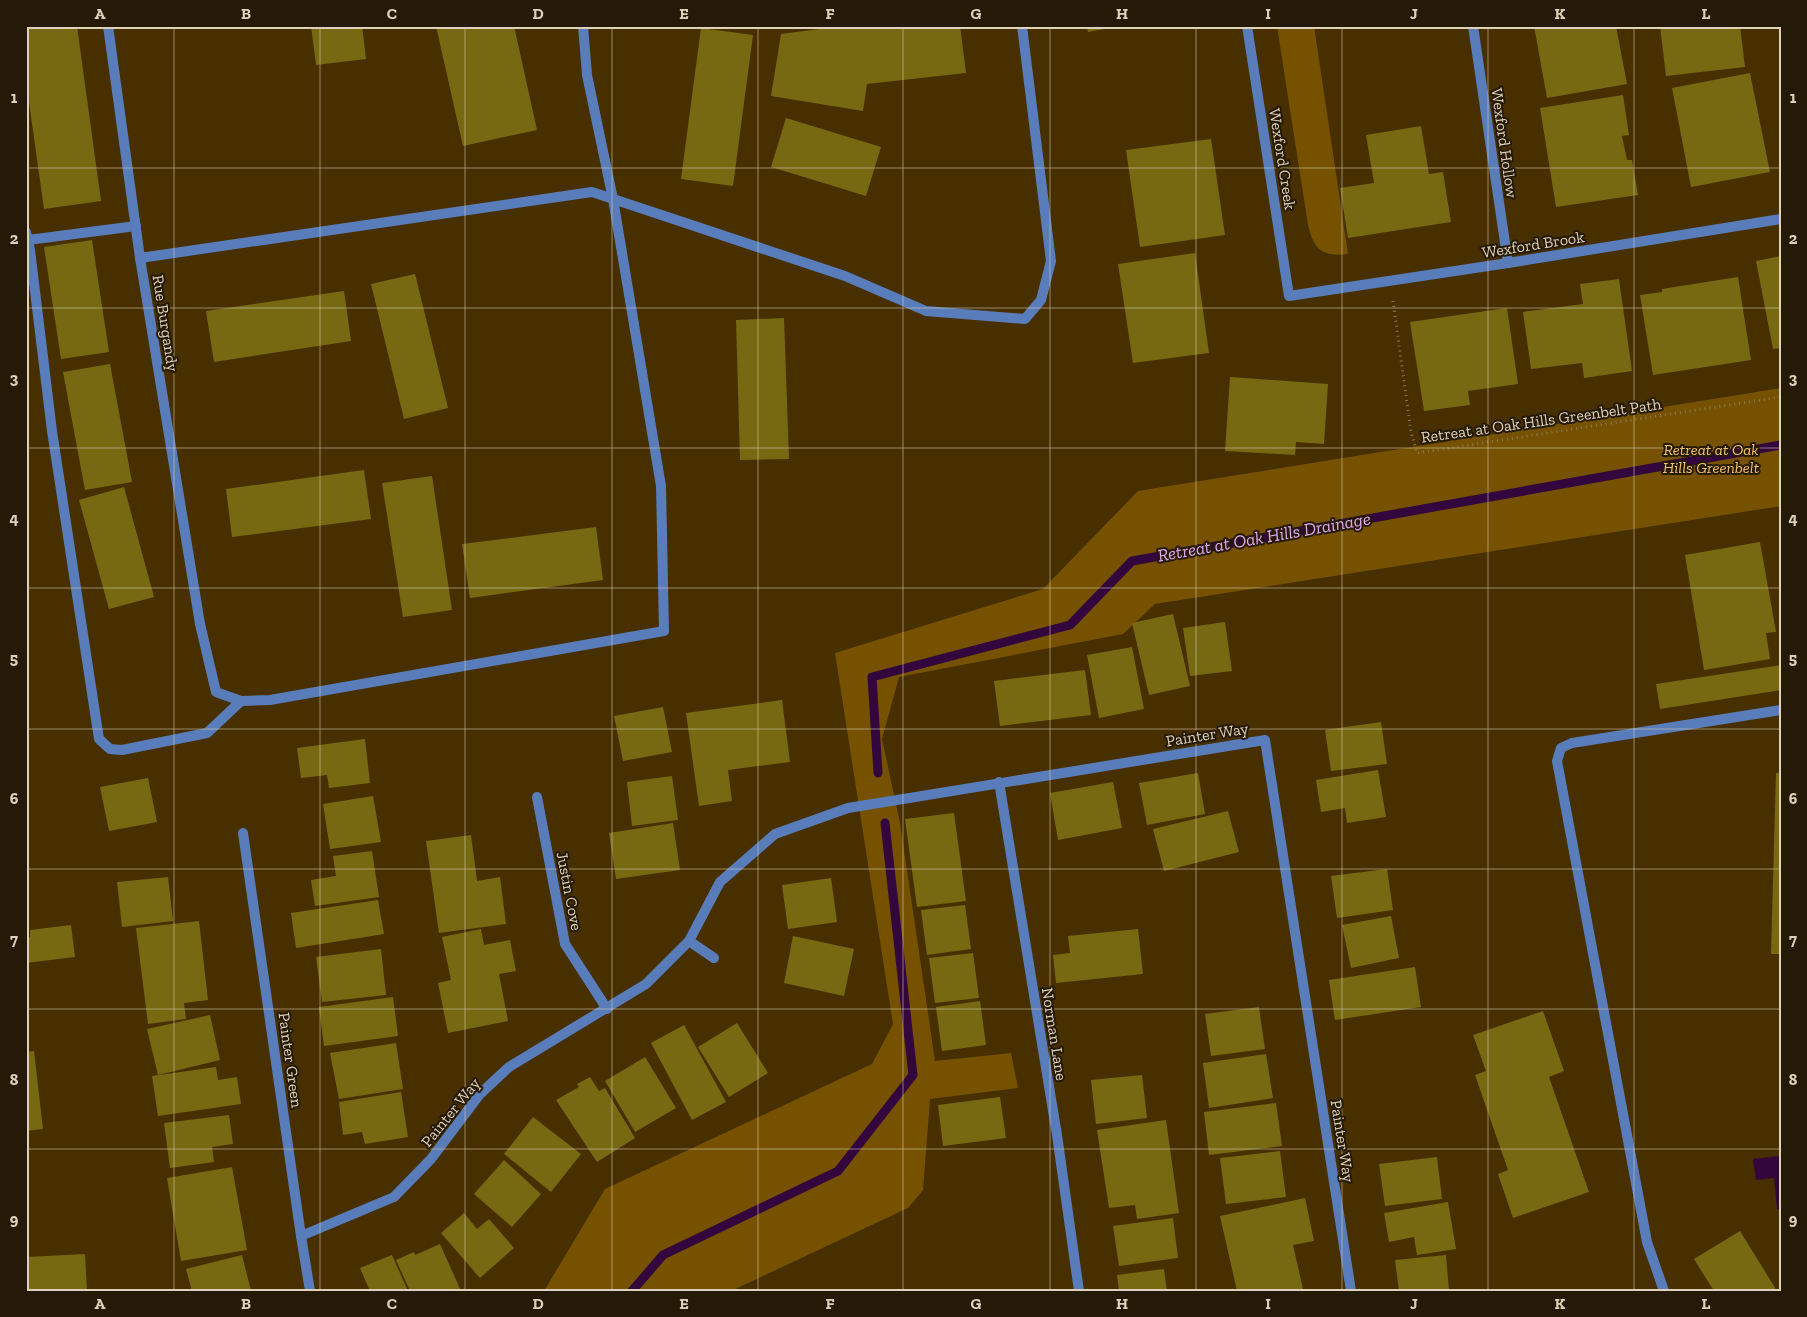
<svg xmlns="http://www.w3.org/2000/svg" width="1807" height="1317" font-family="'Zilla Slab',serif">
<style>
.green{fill:#765200}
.water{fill:#33073d}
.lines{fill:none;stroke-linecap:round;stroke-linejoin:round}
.stream{stroke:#33073d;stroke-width:9}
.building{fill:#766911}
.path{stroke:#8a7652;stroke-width:3;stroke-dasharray:1 4;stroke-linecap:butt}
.service{stroke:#587dba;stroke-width:10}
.minor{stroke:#587dba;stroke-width:10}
.grid{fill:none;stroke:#dfd0b9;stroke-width:1;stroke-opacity:0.55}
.labels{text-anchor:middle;stroke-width:4;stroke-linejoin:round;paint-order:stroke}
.street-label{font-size:16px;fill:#dfd0b9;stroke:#241a07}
.park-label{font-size:16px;font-style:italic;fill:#f5c36b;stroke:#241a07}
.water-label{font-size:18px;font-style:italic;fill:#e3a7f1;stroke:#241a07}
.neatline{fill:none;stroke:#dfd0b9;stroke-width:2}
.grid-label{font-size:16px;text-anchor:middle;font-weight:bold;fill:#dfd0b9}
</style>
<rect width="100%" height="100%" fill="#472f00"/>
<!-- green -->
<g class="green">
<path d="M1277,26H1314L1348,254C1322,257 1314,250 1308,225Z"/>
<path d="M1781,388V506L1155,604L1123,634L899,677L882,739L900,823L935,1061L1011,1053L1018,1088L930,1099L923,1190L908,1208L731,1291H544L605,1189L872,1064L893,1024L835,653L1043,589L1138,491Z"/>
</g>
<!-- water -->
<path class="water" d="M1781,1156V1209H1777L1774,1178L1756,1180L1753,1159Z"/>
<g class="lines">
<!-- stream -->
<g class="stream">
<path d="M878,773L872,677L1070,625L1132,561L1781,445"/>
<path d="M632,1291L663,1255L838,1171L913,1075L885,823"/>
</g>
</g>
<!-- building -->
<g class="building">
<path d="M26,26H77L101,201L44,209L26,81Z"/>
<path d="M311,26H362L366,59L316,65Z"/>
<path d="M436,26H514L537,130L463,146Z"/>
<path d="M842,26H960L966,73L867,84L863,111L771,96L781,34Z"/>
<path d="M1087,26H1115V27L1088,32Z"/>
<path d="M1534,26H1616L1627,84L1547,98Z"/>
<path d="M1660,26H1740L1745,67L1666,76Z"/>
<path d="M701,28L753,35L733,186L681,179Z"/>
<path d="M1750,73L1770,172L1691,187L1672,88Z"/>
<path d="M1623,95L1629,135L1622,136L1627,160H1632L1638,195L1556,207L1540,108Z"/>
<path d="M786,118L881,147L866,196L771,167Z"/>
<path d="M1421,126L1429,174L1443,172L1451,222L1348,238L1340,188L1374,183L1366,135Z"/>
<path d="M1211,139L1225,235L1140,247L1126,150Z"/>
<path d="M92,240L109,352L61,359L44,247Z"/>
<path d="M1195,253L1209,353L1133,363L1118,264Z"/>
<path d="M1781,256V348L1773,349L1756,261Z"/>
<path d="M415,274L448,408L404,419L371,284Z"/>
<path d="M1738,277L1751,360L1653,375L1640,295L1662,292V289Z"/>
<path d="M1619,279L1632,371L1584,378L1582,363L1531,369L1523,312L1583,304L1580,284Z"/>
<path d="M344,291L351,341L214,362L206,311Z"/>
<path d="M1507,308L1518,384L1468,391L1470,405L1424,411L1410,322Z"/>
<path d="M784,318L789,459L740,460L736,320Z"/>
<path d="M110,364L132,482L85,490L63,372Z"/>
<path d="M1230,377L1328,384L1324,444L1296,442L1295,455L1225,451Z"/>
<path d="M364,470L371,519L232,537L226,489Z"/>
<path d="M432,476L452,610L403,617L382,483Z"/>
<path d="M124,487L154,597L109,609L79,500Z"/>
<path d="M596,527L603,580L470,598L462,544Z"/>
<path d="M1760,542L1776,632L1766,633L1770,659L1704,670L1685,555Z"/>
<path d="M1173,614L1190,686L1149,695L1132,623Z"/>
<path d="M1225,622L1232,671L1190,676L1183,628Z"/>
<path d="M1132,647L1144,709L1099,718L1087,655Z"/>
<path d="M1781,665V690L1660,709L1656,684Z"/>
<path d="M1085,670L1091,715L1000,726L994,681Z"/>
<path d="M782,700L790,762L728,770L732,801L699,806L686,713Z"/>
<path d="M663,707L672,752L623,761L614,716Z"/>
<path d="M1381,722L1387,764L1331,771L1325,730Z"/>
<path d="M365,739L370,783L329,788L327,775L301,778L297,748Z"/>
<path d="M1378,770L1386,817L1347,823L1345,808L1321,812L1316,780Z"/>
<path d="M1198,773L1205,814L1147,825L1139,783Z"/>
<path d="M1776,773H1781V954H1771Z"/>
<path d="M672,776L678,820L632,826L627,782Z"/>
<path d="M148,778L157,822L109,831L100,787Z"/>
<path d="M1113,782L1122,828L1058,840L1050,793Z"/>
<path d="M373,796L381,842L330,849L323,804Z"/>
<path d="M1228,811L1239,852L1164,871L1153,829Z"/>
<path d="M954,813L966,901L917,907L905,819Z"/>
<path d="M673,823L680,870L616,879L609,833Z"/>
<path d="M471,835L477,881L500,877L506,924L439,933L426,841Z"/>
<path d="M372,851L379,897L315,906L311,880L336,876L333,856Z"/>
<path d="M1387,869L1393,910L1337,918L1331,876Z"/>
<path d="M168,877L173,921L122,927L117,882Z"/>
<path d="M831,878L837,922L788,929L782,885Z"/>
<path d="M378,900L384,934L296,948L291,913Z"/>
<path d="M965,905L971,949L927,955L921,910Z"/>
<path d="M1391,916L1399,958L1351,968L1342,925Z"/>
<path d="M199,921L208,1000L184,1003L186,1019L148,1024L136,928Z"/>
<path d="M71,925L75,957L26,963V938L30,937V930Z"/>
<path d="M481,929L484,945L510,940L516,971L499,974L508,1021L448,1033L438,983L451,980L442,937Z"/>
<path d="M1138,929L1143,974L1056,983L1053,955L1070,953L1068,936Z"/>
<path d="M793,936L854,949L844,996L784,983Z"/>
<path d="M381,949L386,995L322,1002L316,957Z"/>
<path d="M973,953L979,998L935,1003L929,958Z"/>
<path d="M1415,967L1421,1007L1335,1020L1329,980Z"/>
<path d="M393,997L398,1036L324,1046L319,1007Z"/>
<path d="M980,1001L986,1045L942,1051L936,1007Z"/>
<path d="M1259,1007L1265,1049L1211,1056L1205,1014Z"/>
<path d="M1543,1011L1564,1071L1549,1077L1589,1192L1513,1218L1498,1174L1508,1170L1475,1075L1486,1071L1473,1035Z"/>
<path d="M210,1015L220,1060L158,1075L147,1029Z"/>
<path d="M737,1023L768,1073L729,1097L698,1047Z"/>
<path d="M684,1025L726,1102L692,1120L651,1043Z"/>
<path d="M396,1043L403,1089L339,1099L330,1053Z"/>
<path d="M34,1051L43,1129L26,1131V1052Z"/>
<path d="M1266,1054L1273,1098L1209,1108L1203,1063Z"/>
<path d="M645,1057L676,1108L635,1132L605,1081Z"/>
<path d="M216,1067L218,1080L237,1077L241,1104L158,1116L152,1076Z"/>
<path d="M1142,1075L1147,1118L1096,1124L1091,1080Z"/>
<path d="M590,1077L599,1091L605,1088L635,1138L597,1162L556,1100L579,1087L577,1084Z"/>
<path d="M401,1092L408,1137L365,1144L362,1132L343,1135L339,1102Z"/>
<path d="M1000,1097L1006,1138L943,1146L938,1105Z"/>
<path d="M1276,1103L1282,1146L1209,1155L1204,1112Z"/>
<path d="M229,1115L233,1144L212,1147L214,1162L170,1168L164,1123Z"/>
<path d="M533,1117L581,1154L551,1192L504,1154Z"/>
<path d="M1166,1120L1179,1213L1137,1219L1135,1205L1109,1208L1097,1130Z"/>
<path d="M1280,1151L1286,1197L1226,1204L1220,1158Z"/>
<path d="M1437,1157L1442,1199L1385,1206L1379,1164Z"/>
<path d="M504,1160L541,1194L512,1227L474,1194Z"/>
<path d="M232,1167L247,1250L181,1261L167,1178Z"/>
<path d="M1305,1198L1314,1241L1293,1245L1303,1289L1294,1291H1237L1220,1216Z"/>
<path d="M1448,1202L1456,1249L1417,1255L1414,1237L1389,1242L1384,1213Z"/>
<path d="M464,1213L477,1229L489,1219L514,1248L480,1278L441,1233Z"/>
<path d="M1173,1218L1178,1258L1119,1266L1113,1226Z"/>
<path d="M1740,1231L1777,1291H1714L1694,1259Z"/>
<path d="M440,1244L461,1291H410L396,1260L414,1252L415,1255Z"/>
<path d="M85,1254L87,1291H26V1257Z"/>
<path d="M242,1255L251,1291H192L186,1269Z"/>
<path d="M392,1255L408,1291H370L360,1268Z"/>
<path d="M1446,1255L1449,1291H1399L1395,1260Z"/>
<path d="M1164,1269L1167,1291H1119L1117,1275Z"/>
</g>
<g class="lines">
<!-- path -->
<path class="path" d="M1393,301L1411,432L1417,453L1781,397"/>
<!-- service -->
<g class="service">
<path d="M26,232L30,250L52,431L99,739L110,749L122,750L207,733L241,701"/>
<path d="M28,240L136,226"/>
<path d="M1664,1291L1647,1242L1557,761L1561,748L1572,743L1781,710"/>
</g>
<!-- minor -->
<g class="minor">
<path d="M108,26L140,258L200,624L216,692L241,701L270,700L664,631L661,486L613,199L587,75L583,26"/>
<path d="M1247,26L1289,296L1508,263L1781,219"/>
<path d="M1473,26L1508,263"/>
<path d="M140,258L592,192L845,276L926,311L1025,319L1041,300L1051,261L1022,26"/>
<path d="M999,782L1057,1135L1079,1291"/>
<path d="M537,797L565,944L607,1009"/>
<path d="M243,833L301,1236L310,1291"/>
<path d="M689,941L714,958"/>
<path d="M301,1236L394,1197L431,1159L480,1094L509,1067L646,984L689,941L720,882L775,834L848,808L1265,740L1351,1291"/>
</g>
</g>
<!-- grid -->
<path class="grid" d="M174,26V1291M320,26V1291M465,26V1291M612,26V1291M758,26V1291M903,26V1291M1050,26V1291M1196,26V1291M1342,26V1291M1488,26V1291M1634,26V1291M26,168H1781M26,308H1781M26,448H1781M26,588H1781M26,729H1781M26,869H1781M26,1009H1781M26,1149H1781"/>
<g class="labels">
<!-- street labels -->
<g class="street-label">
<text transform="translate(1505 143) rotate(82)" y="6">Wexford Hollow</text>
<text transform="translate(1283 159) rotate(81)" y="6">Wexford Creek</text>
<text transform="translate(1533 244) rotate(-9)" y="6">Wexford Brook</text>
<text transform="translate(166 323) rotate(81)" y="6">Rue Burgandy</text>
<text transform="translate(1541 420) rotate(-8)" y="6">Retreat at Oak Hills Greenbelt Path</text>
<text transform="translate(1207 734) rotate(-9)" y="6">Painter Way</text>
<text transform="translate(570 891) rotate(79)" y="6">Justin Cove</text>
<text transform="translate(1055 1034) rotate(81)" y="6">Norman Lane</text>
<text transform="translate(291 1060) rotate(82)" y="6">Painter Green</text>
<text transform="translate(450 1112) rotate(-51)" y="6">Painter Way</text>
<text transform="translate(1343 1141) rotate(81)" y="6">Painter Way</text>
</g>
<!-- park labels -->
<g class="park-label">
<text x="1711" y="455">Retreat at Oak<tspan x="1711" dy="18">Hills Greenbelt</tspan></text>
</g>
<!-- water labels -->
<g class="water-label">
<text transform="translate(1264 537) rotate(-10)" y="6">Retreat at Oak Hills Drainage</text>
</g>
</g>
<!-- border -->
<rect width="1807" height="1317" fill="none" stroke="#241a07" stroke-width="55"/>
<rect x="28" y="28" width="1752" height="1262" class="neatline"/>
<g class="grid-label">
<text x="100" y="19">A</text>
<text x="246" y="19">B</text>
<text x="392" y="19">C</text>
<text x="538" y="19">D</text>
<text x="684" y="19">E</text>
<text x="830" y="19">F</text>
<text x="976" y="19">G</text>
<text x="1122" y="19">H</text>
<text x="1268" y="19">I</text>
<text x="1414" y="19">J</text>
<text x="1560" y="19">K</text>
<text x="1706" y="19">L</text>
<text x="14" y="103">1</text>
<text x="1793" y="103">1</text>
<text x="14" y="244">2</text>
<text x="1793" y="244">2</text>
<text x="14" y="384">3</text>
<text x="1793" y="384">3</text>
<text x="14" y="524">4</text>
<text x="1793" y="524">4</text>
<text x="14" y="664">5</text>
<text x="1793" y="664">5</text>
<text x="14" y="804">6</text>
<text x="1793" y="804">6</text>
<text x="14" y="945">7</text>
<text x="1793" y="945">7</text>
<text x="14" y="1085">8</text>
<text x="1793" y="1085">8</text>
<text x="14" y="1225">9</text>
<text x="1793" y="1225">9</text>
<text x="100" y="1309">A</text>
<text x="246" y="1309">B</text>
<text x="392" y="1309">C</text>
<text x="538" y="1309">D</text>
<text x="684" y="1309">E</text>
<text x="830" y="1309">F</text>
<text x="976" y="1309">G</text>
<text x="1122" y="1309">H</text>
<text x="1268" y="1309">I</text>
<text x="1414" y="1309">J</text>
<text x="1560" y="1309">K</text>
<text x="1706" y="1309">L</text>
</g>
</svg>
